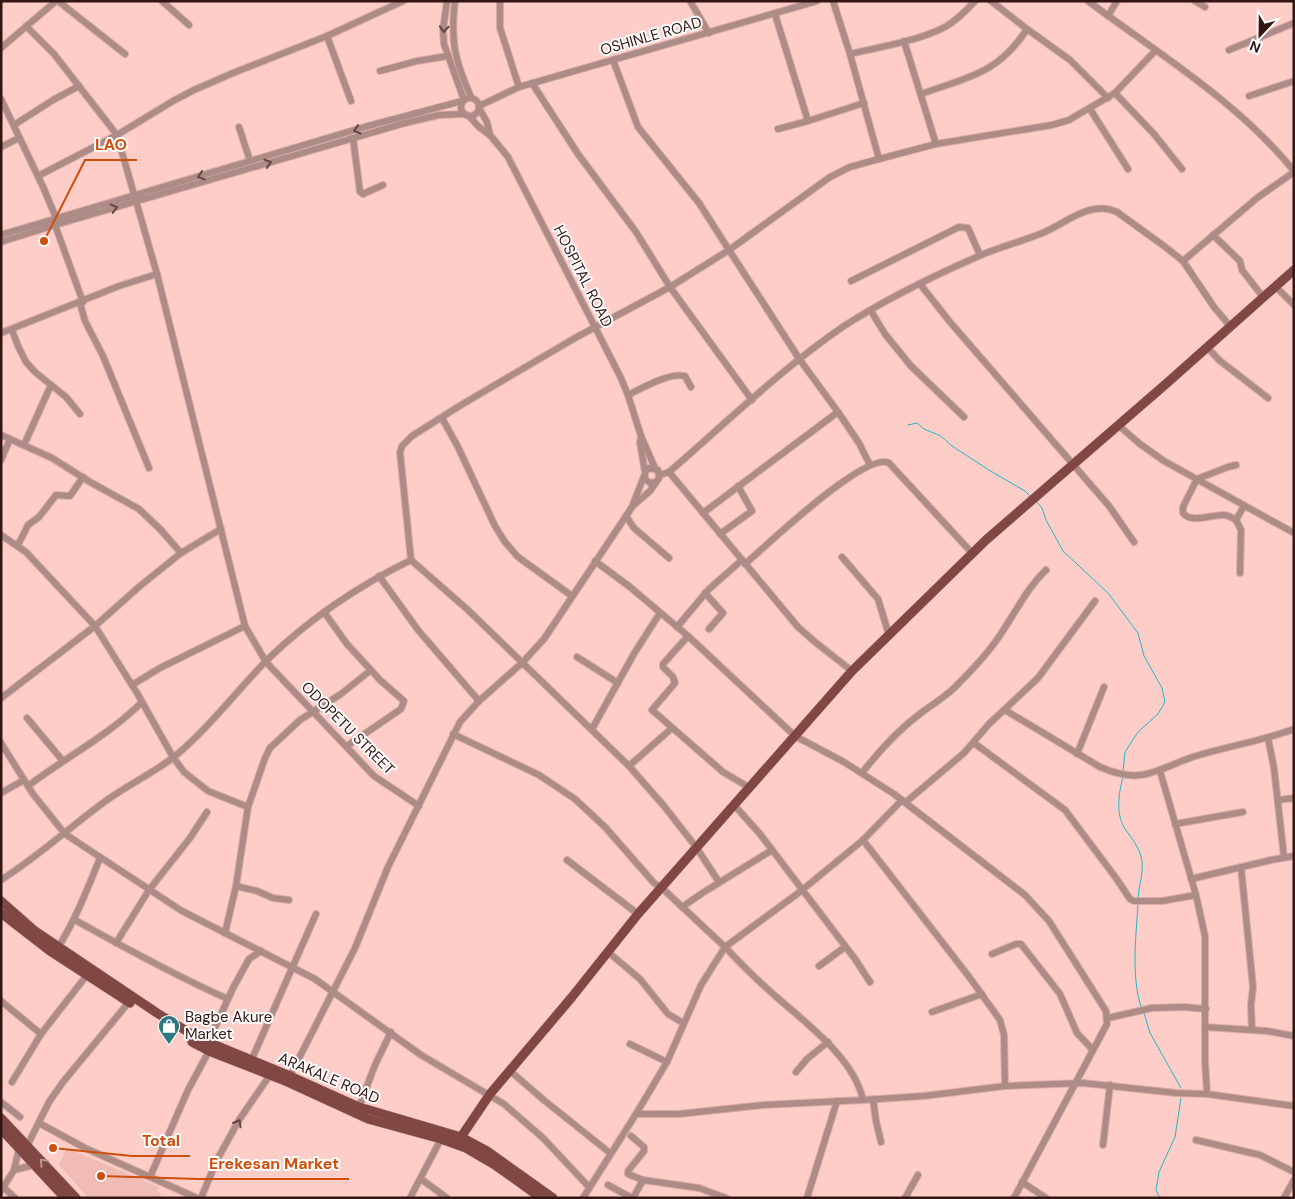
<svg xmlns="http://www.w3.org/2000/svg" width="1295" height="1199" font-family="'DM Sans',sans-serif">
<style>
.built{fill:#f0bcb5}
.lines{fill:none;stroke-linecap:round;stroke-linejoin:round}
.stream{stroke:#1fb8c8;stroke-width:1}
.minor-casing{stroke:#d9aca7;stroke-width:8}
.major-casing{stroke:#d9aca7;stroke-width:10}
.minor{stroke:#ad8b86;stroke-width:6}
.major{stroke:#814742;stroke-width:9}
.oneway{stroke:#644542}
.oneway2{stroke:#b89896}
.labels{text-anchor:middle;stroke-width:4;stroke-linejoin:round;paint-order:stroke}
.street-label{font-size:15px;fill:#331614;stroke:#fcfcfc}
.poi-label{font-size:15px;fill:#331614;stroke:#fcfcfc;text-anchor:start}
.leader{fill:none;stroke:#cd4f0d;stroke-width:2}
.callout-dot{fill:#cd4f0d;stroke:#fcfcfc;stroke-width:2}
.callout-label{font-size:16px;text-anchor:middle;font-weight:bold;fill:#cd4f0d;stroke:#fcfcfc;stroke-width:4;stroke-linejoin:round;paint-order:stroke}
</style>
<rect width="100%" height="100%" fill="#fecdc7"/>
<!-- built -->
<path class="built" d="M67,1148L159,1187L157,1191L161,1194L160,1198H89L59,1165Z"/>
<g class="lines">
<!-- stream -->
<g class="stream">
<path d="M908,425L917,423L924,429L941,436L952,446L989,470L1025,491L1031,497"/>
<path d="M1036,501L1042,508L1046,520L1063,551L1108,593L1138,633L1144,656L1162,688L1165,702L1158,714L1138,732L1125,752L1123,772"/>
<path d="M1123,776C1119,794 1115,812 1125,829C1131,837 1138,846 1141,856C1145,870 1139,883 1138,898"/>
<path d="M1138,904C1136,938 1131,974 1141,1007"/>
<path d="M1144,1013L1150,1033L1181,1088"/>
<path d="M1160,1198L1156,1190L1159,1172L1175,1137L1181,1098"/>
</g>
<!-- minor casing -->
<g class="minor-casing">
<g id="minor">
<path d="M58,1L125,54"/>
<path d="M162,1L189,25"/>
<path d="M447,1L443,30L444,44L464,100"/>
<path d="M455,1C450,41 455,61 471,97"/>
<path d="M500,1V28L519,87"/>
<path d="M690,1L709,33"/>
<path d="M833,1L850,54L879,159L936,144L1052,125L1069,120L1115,93L1154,134L1182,169"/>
<path d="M1088,1C1159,54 1238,102 1294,171"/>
<path d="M1195,1L1205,7"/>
<path d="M775,14L808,121L864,103"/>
<path d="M1108,16L1117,1"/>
<path d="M26,26L54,54L117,135L173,101L194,90L233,73L327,36L403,1"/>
<path d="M1027,29L1070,60L1108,98"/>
<path d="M327,36L351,101"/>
<path d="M904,41L936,144"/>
<path d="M1,48L56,1"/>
<path d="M1229,50L1294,23"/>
<path d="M850,54C880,47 918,41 945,27C957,20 966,11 975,1"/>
<path d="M613,60L638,127L699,203L729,250L830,177L850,167L879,159"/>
<path d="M380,71L417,61L448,56"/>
<path d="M532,83L578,154L636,232L670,287L729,250L800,360L838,412"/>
<path d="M1115,93L1155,51"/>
<path d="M921,94C968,77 998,74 1027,29L991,1"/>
<path d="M1249,96L1294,81"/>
<circle cx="470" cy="107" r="9"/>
<path d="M1,99L44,189L56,218"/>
<path d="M479,106L519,87L817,1"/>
<path d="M479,108L487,122L490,135"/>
<path d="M1090,109L1128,169"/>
<path d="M469,116L479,127L490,135L508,157L620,376L628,395L641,436L655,468"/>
<path d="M14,125L53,100L79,86"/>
<path d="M239,127L250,161"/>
<path d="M778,129L808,121"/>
<path d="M353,138L360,192L363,194L383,185"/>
<path d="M1,147L19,138"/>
<path d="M38,176L117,135L157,274L245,626L266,662L374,776L419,806"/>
<path d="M55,225L83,302"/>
<path d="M1,235L368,126L462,101"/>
<path d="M1213,235L1240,261L1242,270L1263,297"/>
<path d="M1,242L55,225L405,123L439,115L464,114"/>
<path d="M1183,261L1257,198L1294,172"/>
<path d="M851,281L959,227L968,228L980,255"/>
<path d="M920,284L950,322L1109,506L1134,542"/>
<path d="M1275,286L1294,305"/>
<path d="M80,303L85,321L103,356L149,468"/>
<path d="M871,311L885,334L911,366L964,417"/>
<path d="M12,330L18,346L26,362L35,372L66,397L80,414"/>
<path d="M1,333L119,286L157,274"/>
<path d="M1207,347L1219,360L1268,398"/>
<path d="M628,395C642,388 670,372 685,376L691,387"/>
<path d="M442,418L458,447L495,526L505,542L518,557L572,596"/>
<path d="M1118,425L1140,444L1164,461L1294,533"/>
<path d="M1,435L52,458L90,482L139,509L160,529L181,553"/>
<path d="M641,436L640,443L645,472"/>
<path d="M24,445L51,385"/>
<path d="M1,460L10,439"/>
<path d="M1236,465L1228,467L1197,479L1183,507V513C1191,524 1213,514 1225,515C1229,516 1233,518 1236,520L1241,530L1240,573"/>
<path d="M669,472L798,627L815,642L852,671"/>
<path d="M660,475L669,472C726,423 781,369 844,326C886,299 933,276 979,256C999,247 1020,242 1040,234C1064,225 1090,199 1117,212L1164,246L1183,261L1214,307L1230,326"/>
<path d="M634,505L650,491L659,478L658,470L649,468L645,472V479L650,483L656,482"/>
<path d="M703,513L838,412L859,443L870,465"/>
<path d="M626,516L634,528L669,558"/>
<path d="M1236,520L1244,506"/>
<path d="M720,534L752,511L738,486"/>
<path d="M1,535L26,552L95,626L137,693L173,757L184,772L208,791L248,807"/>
<path d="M18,545L28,525L39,517L56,495L70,496L83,477"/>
<path d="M842,557L878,599L889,635"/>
<path d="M595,561L630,587L688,636L795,736L844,762L894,794L1025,895L1049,921L1106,1011L1107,1024L1014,1198"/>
<path d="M745,564C766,546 865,451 889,463L972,553"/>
<path d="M379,576L418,630L479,701"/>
<path d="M705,593L723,613L709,629"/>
<path d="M324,612L347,644L380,680L404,701L401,709L347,746"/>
<path d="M677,627L709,589L742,560"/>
<path d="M688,636L663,664V667L673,677L675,683L652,710L723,772L750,788"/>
<path d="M577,657L618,683"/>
<path d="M132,685L160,668L245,626"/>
<path d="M1,698L95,626L140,586L181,553L221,529"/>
<path d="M1005,710L1100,767C1114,773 1127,777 1141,775C1161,772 1178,761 1196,756C1229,746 1262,741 1294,729"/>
<path d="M27,718L63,761"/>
<path d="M592,729L635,652L660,613"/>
<path d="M453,734L539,775L575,799L605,827L654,883L662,888L725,947L801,891L863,840L902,800"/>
<path d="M1268,738L1274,768L1284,857"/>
<path d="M1,743L33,794L65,834L182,911L315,979L421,1055L504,1104L543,1138L589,1187"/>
<path d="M974,743L1065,810L1116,878L1130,899L1134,901H1162L1196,895"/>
<path d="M1077,754L1104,687"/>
<path d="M629,766L672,728"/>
<path d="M1160,771L1196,895L1205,936V1061L1207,1094"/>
<path d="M862,773C879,751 898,730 921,713C934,703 949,695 960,682C976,666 992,649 1004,629C1018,608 1028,587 1046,570"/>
<path d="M28,786C66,757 108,736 142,702"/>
<path d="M1,793L24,780"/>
<path d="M1278,800L1294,798"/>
<path d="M906,802L964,753L989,724L1038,678L1095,601"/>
<path d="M735,806L760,834L855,959L870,982"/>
<path d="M1175,824L1243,812"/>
<path d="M863,840L970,978L1000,1020L1004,1035L1005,1086"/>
<path d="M567,860L638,914"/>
<path d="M1241,867L1253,987L1251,1005L1252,1030"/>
<path d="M1191,879L1271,860L1294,856"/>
<path d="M1,880C39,856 71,826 107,800C128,785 153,773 174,757C208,729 235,693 266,661C310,618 356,587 411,560"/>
<path d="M719,882L696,847L664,806L629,766L468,610L411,560L400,452L402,446L412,436L461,405L575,338L670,287L752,400"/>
<path d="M236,886L257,891L273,898L289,900"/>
<path d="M682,907L704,892L772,850"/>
<path d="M75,920C125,948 176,976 228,999"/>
<path d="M225,933L236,886L248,807L265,758L270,748L300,720L341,694L371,670"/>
<path d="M116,943L149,890L190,838L207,812"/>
<path d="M57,949C75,921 87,890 100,858"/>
<path d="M608,952L640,979L668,1014L683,1023"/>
<path d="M992,954L1016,944H1021L1060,994L1077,1033L1092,1049"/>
<path d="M819,966L845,947"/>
<path d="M1,1001L41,1034"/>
<path d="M932,1012L982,994"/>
<path d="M1108,1018L1152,1008L1184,1007L1206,1009"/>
<path d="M1205,1027L1267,1031L1294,1036"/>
<path d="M208,1043L233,988L249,959L261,951"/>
<path d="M630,1044L667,1062"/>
<path d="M251,1061L316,914"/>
<path d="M509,1070L545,1101L610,1153"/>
<path d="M796,1072L807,1059L828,1042"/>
<path d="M290,1076L355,948L388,867L460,722L479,701L522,663L544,639L632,507L644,476"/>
<path d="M12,1082L41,1034L87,975"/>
<path d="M873,1099L876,1121L881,1142"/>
<path d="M1,1102L20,1117"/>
<path d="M359,1107L375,1065L391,1032"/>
<path d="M636,1114L667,1062L701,985L725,947C740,963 756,979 772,993C803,1021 854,1057 863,1100"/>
<path d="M39,1123L85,1148L197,1198"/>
<path d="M631,1136L644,1147V1151L628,1171V1174L643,1180"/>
<path d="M1196,1140L1260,1155L1294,1172"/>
<path d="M1103,1145L1110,1085"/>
<path d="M27,1146L49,1102L63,1082L129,1002"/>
<path d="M14,1170L34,1165"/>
<path d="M150,1177L188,1090L209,1051"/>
<path d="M421,1179L447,1198"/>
<path d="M1022,1182L1046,1198"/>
<path d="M1,1185L15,1198"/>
<path d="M608,1185L632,1198"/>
<path d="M1,1191L14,1170L19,1149"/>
<path d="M201,1198L217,1160L239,1120L270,1075"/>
<path d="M410,1198L441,1139"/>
<path d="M583,1198L636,1114H679L763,1105L863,1100L924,1096L1005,1086L1083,1083L1176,1093L1207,1094L1294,1106"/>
<path d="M633,1198L643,1180L699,1188L726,1198"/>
<path d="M807,1198L837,1101"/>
<path d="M905,1198L918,1175"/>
<path d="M1284,1198L1294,1180"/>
</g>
</g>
<!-- major casing -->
<g class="major-casing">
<g id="major">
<path d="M1,901L35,931L157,1013L198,1038L290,1076L359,1107L461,1137L487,1151L553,1198"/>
<path d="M1,913L50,951L130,1003"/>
<path d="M192,1042L209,1051L283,1080L368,1119L441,1139L466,1148L495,1165L541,1198"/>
<path d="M1,1118L76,1198"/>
<path d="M1,1129L65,1198"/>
<path d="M461,1137L490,1094L572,997L638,914L852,671L986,540L1167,383L1294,270"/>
</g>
</g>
<!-- minor -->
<use href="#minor" class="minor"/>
<!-- major -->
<use href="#major" class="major"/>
</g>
<!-- one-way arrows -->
<defs><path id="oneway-chevron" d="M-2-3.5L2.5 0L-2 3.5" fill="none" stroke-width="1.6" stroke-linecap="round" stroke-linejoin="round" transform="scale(1.25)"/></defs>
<g class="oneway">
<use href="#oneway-chevron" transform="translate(444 29) rotate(93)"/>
<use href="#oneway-chevron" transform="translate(357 130) rotate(163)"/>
<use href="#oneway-chevron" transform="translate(268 163) rotate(-17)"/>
<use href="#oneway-chevron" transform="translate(201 176) rotate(163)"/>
<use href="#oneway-chevron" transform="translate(114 208) rotate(-15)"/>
<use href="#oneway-chevron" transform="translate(238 1123) rotate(-60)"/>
</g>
<use class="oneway2" href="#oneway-chevron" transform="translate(43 1162) rotate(-133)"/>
<!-- icons -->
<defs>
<g id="shop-pin" transform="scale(1.125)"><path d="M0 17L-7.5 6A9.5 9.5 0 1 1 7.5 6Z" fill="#2f7880" stroke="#fcfcfc"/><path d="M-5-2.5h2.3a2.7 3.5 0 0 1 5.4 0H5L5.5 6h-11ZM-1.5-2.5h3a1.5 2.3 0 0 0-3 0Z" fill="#fff"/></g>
</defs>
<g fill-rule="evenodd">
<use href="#shop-pin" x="169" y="1026"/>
</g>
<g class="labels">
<!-- street labels -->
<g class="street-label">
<text transform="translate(651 36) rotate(-16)" y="5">OSHINLE ROAD</text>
<text transform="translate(583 276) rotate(63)" y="5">HOSPITAL ROAD</text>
<text transform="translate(348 728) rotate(45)" y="5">ODOPETU STREET</text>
<text transform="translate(329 1078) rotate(23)" y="5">ARAKALE ROAD</text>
</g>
<!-- poi labels -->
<g class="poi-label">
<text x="185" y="1022">Bagbe Akure<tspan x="185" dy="17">Market</tspan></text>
</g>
</g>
<!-- callouts -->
<path class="leader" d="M44 241L85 160H137M53 1148L132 1156H190M101 1176L199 1179H349"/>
<g class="callout-dot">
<circle cx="44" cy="241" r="5"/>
<circle cx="53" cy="1148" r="5"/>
<circle cx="101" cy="1176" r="5"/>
</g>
<g class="callout-label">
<text x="111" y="150">LAO</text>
<text x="161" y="1146">Total</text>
<text x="274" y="1169">Erekesan Market</text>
</g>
<!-- border -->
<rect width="1295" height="1199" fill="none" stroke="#331614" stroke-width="5"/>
<!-- north arrow -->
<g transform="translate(1260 35) rotate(202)" stroke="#fcfcfc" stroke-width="4" paint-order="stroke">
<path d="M0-4L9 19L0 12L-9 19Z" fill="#331614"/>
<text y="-8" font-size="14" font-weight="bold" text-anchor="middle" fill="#331614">N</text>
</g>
</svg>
